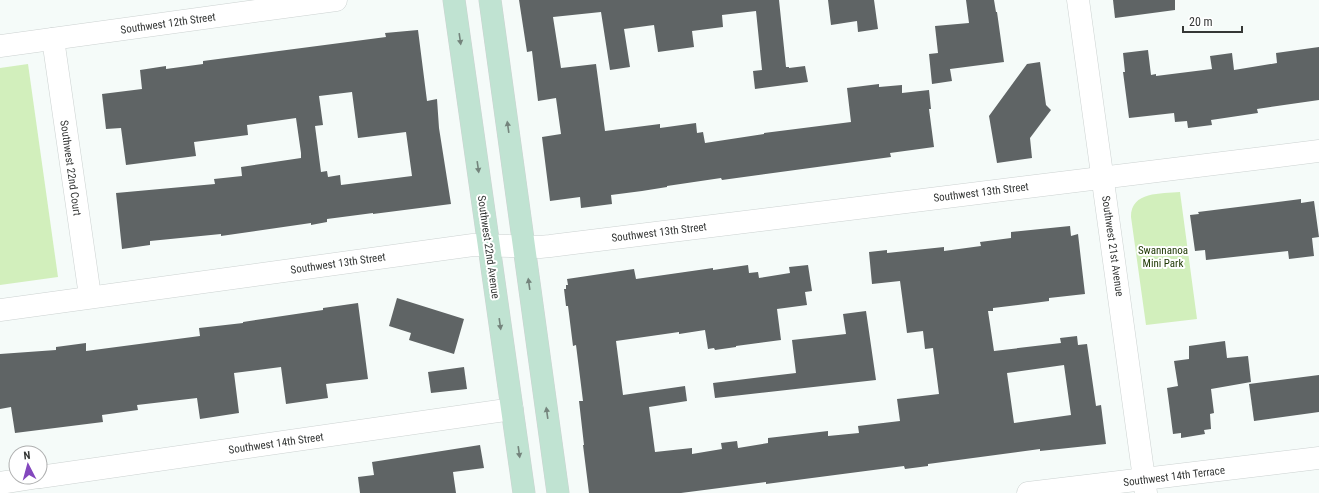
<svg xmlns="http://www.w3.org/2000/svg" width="1319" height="493" font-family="'Roboto Condensed',sans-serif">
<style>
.green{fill:#d2efbc}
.building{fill:#5f6465;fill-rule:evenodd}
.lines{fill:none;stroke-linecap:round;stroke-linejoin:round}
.street-casing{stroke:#ccd2d1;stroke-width:23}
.secondary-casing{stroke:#ccd2d1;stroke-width:23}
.street{stroke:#fff;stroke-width:22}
.secondary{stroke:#c0e3d2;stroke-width:22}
.oneway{fill:#74847c}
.labels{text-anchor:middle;stroke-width:4;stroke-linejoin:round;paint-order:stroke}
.street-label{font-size:11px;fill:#353736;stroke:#fff}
.park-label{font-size:11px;fill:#1c3600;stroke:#fff}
</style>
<rect width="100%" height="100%" fill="#f5fbf9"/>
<!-- green -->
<g class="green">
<path d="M28,64L58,277L0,285V68Z"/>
<path d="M1180,192L1197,319L1146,325L1131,217C1131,191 1161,194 1180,192Z"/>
</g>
<!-- building -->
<g class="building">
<path d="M519,0H779L786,67H789V68L805,66L808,82L755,89L753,71L762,70L756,11L722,15L723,27L692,31L694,47L658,52L654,25L624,29L630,67L610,70L601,12L553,17L561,68L596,64L605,131L660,124V128L696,123L697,133L703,132L705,143L764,134V133L851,122L847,88L879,84V87L902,85V93L929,90L931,109H929L934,147L890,153L891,157L722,180L721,178L667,186V187L642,191L611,195L612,204L581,208L580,197L550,201L542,137L561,134L556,98L538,101L532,51L527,52Z"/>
<path d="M828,0H874L878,29L858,32L857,21L831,25Z"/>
<path d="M966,0H994L996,12H997L1004,62L950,69L952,81L932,84L929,54L938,53L935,26L969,23Z"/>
<path d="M1113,0H1175V10L1115,18Z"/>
<path d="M418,30L427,101L437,99L439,128L451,204L373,214V213L327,219V222L311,225V223L221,236V234L150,241V245L122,249L116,193L215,184L214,179L242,176L241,167L301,158V153L296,118L247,125L248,135L194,142L196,156L126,165L121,128L106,129L102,94L142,89L140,70L166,66V69L203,64V61L386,37L385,33ZM352,92L358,138L406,132L412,176L341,185L340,175L328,177L327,171L321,172L315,126L323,125L319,96Z"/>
<path d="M1319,47V100L1257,109L1258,113L1211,120L1212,125L1188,128L1187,121L1175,122L1174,113L1129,118L1123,72H1125L1123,53L1148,50L1151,75L1156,74V76L1212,69L1210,56L1232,53L1234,70L1277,63L1276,53Z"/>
<path d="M1040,62L1046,105L1051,110L1030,138L1032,158L997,163L989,116L1027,64Z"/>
<path d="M1301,199V203L1314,201L1319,237L1312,238L1314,256L1289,259L1288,251L1206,260L1205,250L1195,251L1190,215L1199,214L1198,212Z"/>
<path d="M1070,226L1071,236L1078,234L1085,294L1049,298V301L993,308V311H988L994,351L1061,343L1060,338L1077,336L1078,345L1087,344L1096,406L1101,405L1106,444L1040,451V449L928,464V466L905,469L904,466L766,484V482L681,493H589L583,445H584L579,401H583L576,345L573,346L568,306H566L564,289H566V285H568L567,279L634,269L636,279L713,268V270L748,265L749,273L758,272L759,278L790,273L789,267L808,265L812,291L805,292L807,305L777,309L781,340L736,346V347L715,350L714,348L708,349L705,330L679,334V332L616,341L623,395L685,386L687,401L649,407L655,452L692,448V454L722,449L721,443L737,441L738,448L768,443V438L828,431V436L859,433L858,426L900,421L897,399L939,394L933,348L925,349L923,331L907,333L900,281L872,284L869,252L887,250V253L944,247V251L981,246L980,242L1011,238V232ZM1064,365L1071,415L1014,423L1007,373Z"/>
<path d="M397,298L464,319L454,354L409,340L411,333L389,326Z"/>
<path d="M358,303L368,379L326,384L328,398L286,404L281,367L234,373L239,413L200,419L197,398L137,405L138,410L102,415L103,422L15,433L11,407L0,409V354L56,350V347L86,343V351L200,336L199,328L243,323V322L323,310V308Z"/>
<path d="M866,311L876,380L715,398L713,383L796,373L792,340L846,334L843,314Z"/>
<path d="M1225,341L1227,358L1248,356L1251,382L1211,389L1214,413L1210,414L1211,429L1204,430L1205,434L1181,438V433L1173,434L1167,388L1178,386L1174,361L1189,359V346Z"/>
<path d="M464,367L467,389L431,393L428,372Z"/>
<path d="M1319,375V412L1254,421L1249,384Z"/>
<path d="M480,445L484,468L453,472L456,493H360L358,477L374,475L372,462Z"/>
</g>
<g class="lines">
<!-- street casing -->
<g class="street-casing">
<g id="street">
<path d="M1078,0L1146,493"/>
<path d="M53,39L90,296"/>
<path d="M0,46L336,0"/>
<path d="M0,310L473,245L540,247L550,246L1319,151"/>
<path d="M40,477L512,409"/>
<path d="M0,483L39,477"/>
<path d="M1028,493L1319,458"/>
</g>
</g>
<!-- secondary casing -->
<g class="secondary-casing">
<g id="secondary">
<path d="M454,0L524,493"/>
<path d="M490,0L558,493"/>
</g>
</g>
<!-- street -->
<use href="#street" class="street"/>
<!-- secondary -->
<use href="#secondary" class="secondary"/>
</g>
<!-- one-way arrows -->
<defs><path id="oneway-solid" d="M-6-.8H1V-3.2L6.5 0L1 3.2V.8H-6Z"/></defs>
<g class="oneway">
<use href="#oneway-solid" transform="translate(460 39) rotate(82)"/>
<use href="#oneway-solid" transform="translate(508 127) rotate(-98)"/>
<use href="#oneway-solid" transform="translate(478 167) rotate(82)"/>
<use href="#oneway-solid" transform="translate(529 284) rotate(-98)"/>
<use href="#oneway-solid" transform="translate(500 324) rotate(82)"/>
<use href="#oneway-solid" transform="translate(547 413) rotate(-98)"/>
<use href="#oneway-solid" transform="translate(519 452) rotate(82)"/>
</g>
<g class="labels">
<!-- street labels -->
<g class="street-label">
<text transform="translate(168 23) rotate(-8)" y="4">Southwest 12th Street</text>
<text transform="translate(71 168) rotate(82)" y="4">Southwest 22nd Court</text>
<text transform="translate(981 192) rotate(-7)" y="4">Southwest 13th Street</text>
<text transform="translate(659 232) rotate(-7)" y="4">Southwest 13th Street</text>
<text transform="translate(1113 246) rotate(82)" y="4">Southwest 21st Avenue</text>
<text transform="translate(489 247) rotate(82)" y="4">Southwest 22nd Avenue</text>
<text transform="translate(338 263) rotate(-8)" y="4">Southwest 13th Street</text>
<text transform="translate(276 443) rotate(-8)" y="4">Southwest 14th Street</text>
<text transform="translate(1174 476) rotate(-7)" y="4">Southwest 14th Terrace</text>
</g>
<!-- park labels -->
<g class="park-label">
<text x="1163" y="254">Swannanoa<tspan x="1163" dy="13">Mini Park</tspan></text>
</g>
</g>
<!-- north arrow -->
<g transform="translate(28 465) rotate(354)"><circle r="19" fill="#ffffff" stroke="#aeafaf"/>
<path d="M0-3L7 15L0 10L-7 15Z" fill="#8347bd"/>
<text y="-6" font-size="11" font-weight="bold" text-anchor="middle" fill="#353736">N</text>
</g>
<!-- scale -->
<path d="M1183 26v6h59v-6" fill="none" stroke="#353736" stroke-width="2"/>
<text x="1189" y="26" font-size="12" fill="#353736" stroke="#ffffff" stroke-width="3" paint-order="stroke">20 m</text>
</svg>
